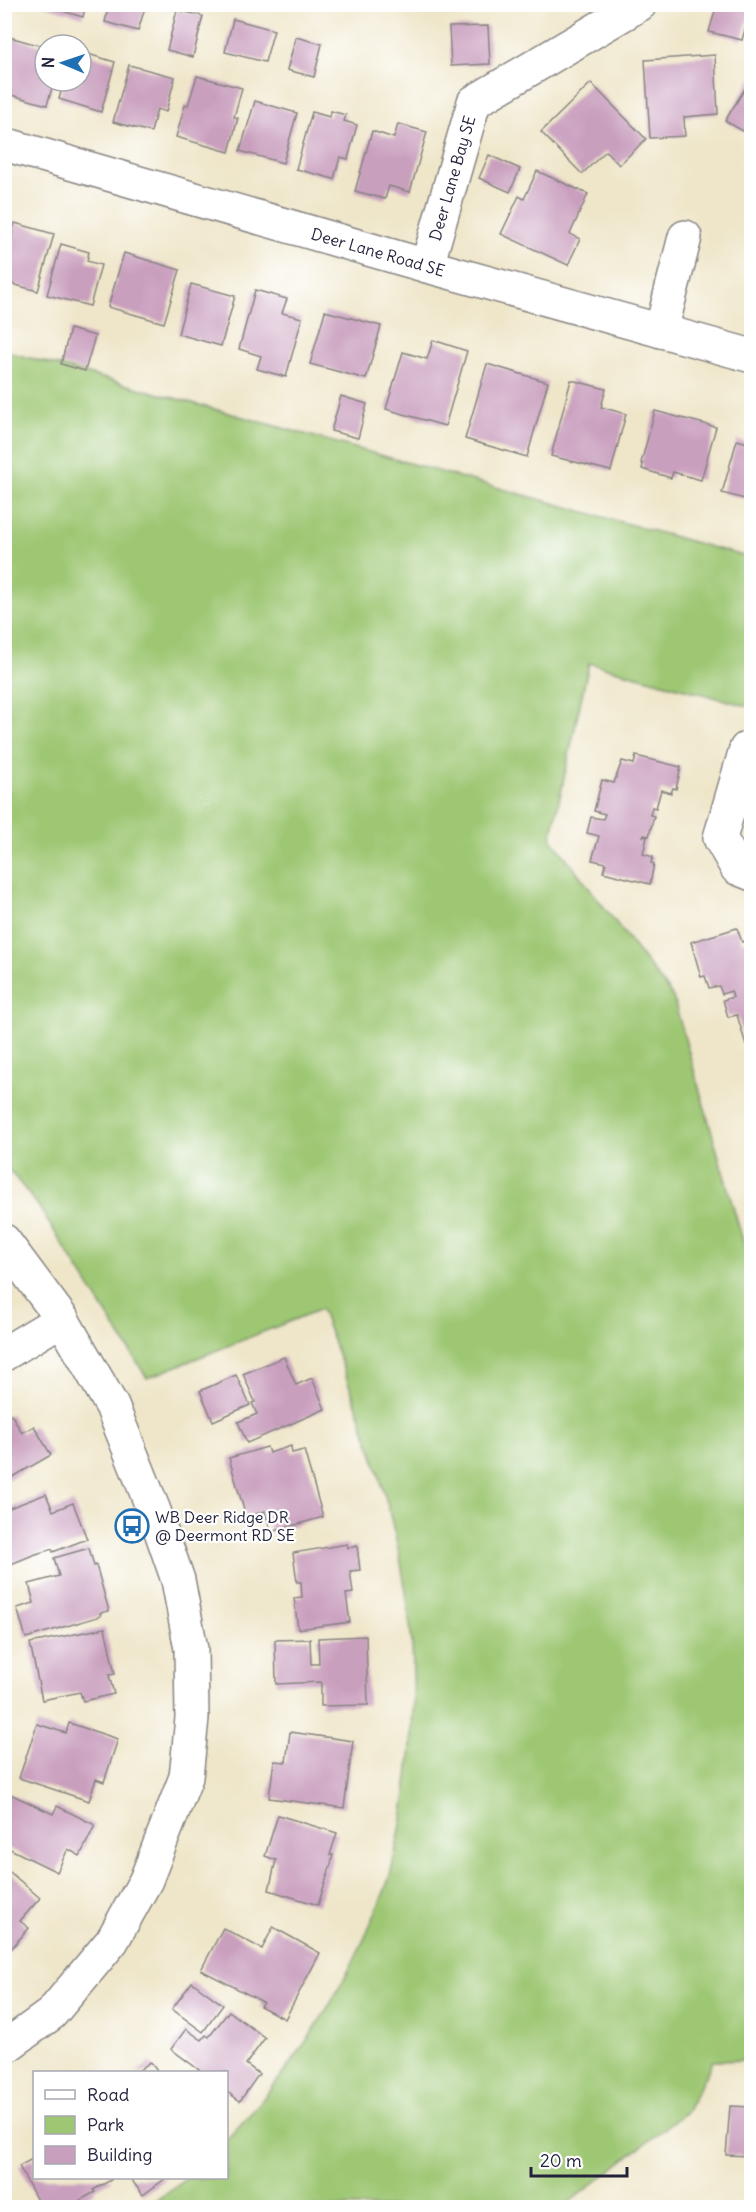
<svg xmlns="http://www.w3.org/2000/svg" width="756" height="2212" font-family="Delius,sans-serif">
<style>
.green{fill:#9ec773;stroke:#607457;stroke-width:1.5}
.building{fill:#c99fbe}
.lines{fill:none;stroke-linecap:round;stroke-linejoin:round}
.minor-casing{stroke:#888482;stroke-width:36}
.tertiary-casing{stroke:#888482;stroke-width:36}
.minor{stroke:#fff;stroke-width:33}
.tertiary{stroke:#fff;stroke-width:33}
.labels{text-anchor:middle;stroke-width:4.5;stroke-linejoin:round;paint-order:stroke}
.street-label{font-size:16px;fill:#22223b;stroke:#fff}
.poi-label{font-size:16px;fill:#22223b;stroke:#fff;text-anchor:start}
</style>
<rect width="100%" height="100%" fill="#fff"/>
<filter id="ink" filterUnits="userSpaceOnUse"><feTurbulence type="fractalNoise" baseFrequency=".0167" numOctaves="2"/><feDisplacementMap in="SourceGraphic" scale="12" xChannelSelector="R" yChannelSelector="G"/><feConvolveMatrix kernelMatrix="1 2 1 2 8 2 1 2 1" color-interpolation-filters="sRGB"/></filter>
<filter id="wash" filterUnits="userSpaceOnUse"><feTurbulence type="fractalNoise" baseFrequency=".008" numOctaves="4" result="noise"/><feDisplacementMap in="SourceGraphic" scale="24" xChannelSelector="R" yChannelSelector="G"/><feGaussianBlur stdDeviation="1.35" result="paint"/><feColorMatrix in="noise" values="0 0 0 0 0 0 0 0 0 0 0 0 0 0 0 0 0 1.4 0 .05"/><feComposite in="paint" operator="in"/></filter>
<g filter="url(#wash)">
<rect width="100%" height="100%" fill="#efe6c9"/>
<!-- green -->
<path class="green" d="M5,351L751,558V707L589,663L551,838L673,997L751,1269V2060L713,2061L687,2111L563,2207H147L187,2178H226L227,2139C290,2074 343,1994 377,1909C382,1897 388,1884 391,1871C411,1792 419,1695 409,1614C397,1511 358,1406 321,1309L147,1378L37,1204L5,1165Z"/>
<g id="blocks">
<!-- building -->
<g class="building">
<path d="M45,4H86L83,17L45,6Z"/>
<path d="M109,4H146L138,31L105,22Z"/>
<path d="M717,4L752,5L742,40L709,32Z"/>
<path d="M177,10L203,16L193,57L167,50Z"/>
<path d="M233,19L274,30L265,62L225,52Z"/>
<path d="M488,26L490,64L451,66L449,27Z"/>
<path d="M6,36L45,47V81H54L47,105L4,93Z"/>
<path d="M296,37L322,44L314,77L287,70Z"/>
<path d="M81,52L115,62L101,112L59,99L64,81H81Z"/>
<path d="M715,55L718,114L684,117L685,136L650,138L645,60Z"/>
<path d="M129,65L175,77L166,112L157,109L151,132L113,122Z"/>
<path d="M197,76L242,88L234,117L238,118L229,152L176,137L185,105H188Z"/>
<path d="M752,77V136L725,121Z"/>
<path d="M591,83L646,139L619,165L606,151L582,174L541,132Z"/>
<path d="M255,101L297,113L283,163L240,151Z"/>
<path d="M331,111L346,115L344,121L357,125L348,159L340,157L334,179L296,169L312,112L330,117Z"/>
<path d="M398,124L427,132L410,192L389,186L385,199L355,191L372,131L394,138Z"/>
<path d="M489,155L520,169L510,192L479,178Z"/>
<path d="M537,171L588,194L570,234L580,239L568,265L501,234L519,196L524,199Z"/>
<path d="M15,223L54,234L38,291L4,282V246L9,247Z"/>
<path d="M61,244L89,252L87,261L101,265L90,306L47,295Z"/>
<path d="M124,253L180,270L164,323L108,307Z"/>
<path d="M191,284L235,296L221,346L178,334Z"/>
<path d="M255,290L287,299L282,313L302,318L286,377L257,369L261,356L239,349Z"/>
<path d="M325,311L381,326L366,379L310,364Z"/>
<path d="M70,329L95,336L85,371L61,364Z"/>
<path d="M433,340L467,351L445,426L386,409L403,352L427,359Z"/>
<path d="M487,364L548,382L527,457L465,439Z"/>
<path d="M571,380L606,389L601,407L626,414L611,471L551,456Z"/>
<path d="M341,396L367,404L358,438L331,431Z"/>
<path d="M655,411L716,427L701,480L673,472L671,478L642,469L643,464L641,463Z"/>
<path d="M737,440L752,444V501L722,493Z"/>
<path d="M636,756L681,767L676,789L673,788L671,793L661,790L656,808L652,807L650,815L654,816L649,836L644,835L643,836L647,837L643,854L653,857L651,863L654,864L650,884L603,872L606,863L592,860L599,836L587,833L591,817L603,819L605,814L594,811L602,780L614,783L622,761L634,764Z"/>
<path d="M737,928L742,942L752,939V1044L746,1045L737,1015L728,1017L723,1000L733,997L731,991L722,994L719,986L709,988L705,976L701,977L691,942Z"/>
<path d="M284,1357L296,1385L312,1378L325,1409L247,1443L238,1422L257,1414L252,1403L255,1402L243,1374Z"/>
<path d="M236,1375L250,1405L213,1421L200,1391Z"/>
<path d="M11,1414L22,1433L34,1426L51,1455L4,1482V1417Z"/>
<path d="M291,1446L292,1453L304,1450L323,1517L271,1532L265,1511L246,1517L229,1458L267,1447L269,1453Z"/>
<path d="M46,1494L53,1511L73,1503L87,1539L53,1552L52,1549L33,1555L4,1567V1510Z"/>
<path d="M347,1544L348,1548L357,1546L360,1570L350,1571L353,1593L346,1594L350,1622L298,1629L294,1598L302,1597L301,1582H297L293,1553Z"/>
<path d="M89,1548L94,1566L96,1565L109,1611L100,1613L101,1616L26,1638L17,1608L34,1603L29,1584L59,1576L54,1558Z"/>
<path d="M105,1628L115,1674L109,1675L114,1694L83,1701L80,1692L42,1700L30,1643Z"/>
<path d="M366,1636L368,1705L321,1706V1682L276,1684L275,1640L310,1639L311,1664H319L318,1638Z"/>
<path d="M69,1723L118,1739L104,1782L96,1779L89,1801L19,1778L37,1724L66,1733Z"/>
<path d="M290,1732L353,1741L344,1808L269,1798L274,1761L286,1762Z"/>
<path d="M6,1792L53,1814L57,1806L95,1825L80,1856L68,1849L57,1872L4,1846Z"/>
<path d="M278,1815L337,1833L330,1855H333L331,1864L318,1905L269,1890L276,1860L265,1856Z"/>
<path d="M4,1867L40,1898L20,1921L29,1928L4,1957Z"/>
<path d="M273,1927L320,1953L285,2019L260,2006L263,2002L201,1970L223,1928L262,1949Z"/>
<path d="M192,1982L223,2005L203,2032L172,2009Z"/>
<path d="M229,2011L265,2038L246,2064L259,2074L240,2101L226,2091V2072H202L171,2049L186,2029L202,2040L206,2035L209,2037Z"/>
<path d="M150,2062L158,2072H137Z"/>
<path d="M730,2106L752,2107V2158H749V2156L726,2155Z"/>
<path d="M34,2158V2178H110L111,2180L93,2190L95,2192L66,2208H41L19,2166Z"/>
<path d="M130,2178H166L143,2195Z"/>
</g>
</g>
</g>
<g filter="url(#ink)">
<use href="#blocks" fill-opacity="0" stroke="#888482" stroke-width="1.5"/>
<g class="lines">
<!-- minor casing -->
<g class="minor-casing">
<g id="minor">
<path d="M4,144L427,266L752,356"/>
<path d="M427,266L474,102L640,4"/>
<path d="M661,331L685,237"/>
<path d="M746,749L720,838L737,868L752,874"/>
<path d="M4,1354L62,1319"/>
</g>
</g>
<!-- tertiary casing -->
<g class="tertiary-casing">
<path id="tertiary" d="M4,1241L62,1319L112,1406L154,1511L178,1580L191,1649L192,1718L186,1777L146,1880L112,1941L51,2014L4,2048"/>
</g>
<!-- minor -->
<use href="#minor" class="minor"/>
<!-- tertiary -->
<use href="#tertiary" class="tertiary"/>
</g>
</g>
<!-- icons -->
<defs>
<g id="bus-ring" transform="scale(1.725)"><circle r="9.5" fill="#fff" stroke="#1f6fb2" stroke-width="1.5"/><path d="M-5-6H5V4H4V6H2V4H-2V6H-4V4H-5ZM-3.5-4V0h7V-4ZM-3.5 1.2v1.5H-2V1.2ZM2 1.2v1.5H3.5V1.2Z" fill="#1f6fb2"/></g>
</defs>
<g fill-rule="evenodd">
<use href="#bus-ring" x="132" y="1526"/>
</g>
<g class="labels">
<!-- street labels -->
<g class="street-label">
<text transform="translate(452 178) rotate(-74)" y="6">Deer Lane Bay SE</text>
<text transform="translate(378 252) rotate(16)" y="6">Deer Lane Road SE</text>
</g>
<!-- poi labels -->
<g class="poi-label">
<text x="155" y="1523">WB Deer Ridge DR<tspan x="155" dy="18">@ Deermont RD SE</tspan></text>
</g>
</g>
<!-- margin -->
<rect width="756" height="2212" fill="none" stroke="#fff" stroke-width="24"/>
<!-- legend -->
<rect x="33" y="2071" width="195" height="108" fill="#ffffff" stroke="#a7a7b1" stroke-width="1.5"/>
<rect x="45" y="2090" width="30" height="9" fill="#ffffff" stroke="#a7a7b1" stroke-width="1.5"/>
<text x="87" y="2101" font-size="18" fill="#22223b">Road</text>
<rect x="45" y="2116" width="30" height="18" fill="#9ec773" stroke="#a7a7b1" stroke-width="1.5"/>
<text x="87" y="2131" font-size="18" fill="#22223b">Park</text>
<rect x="45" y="2146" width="30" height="18" fill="#c99fbe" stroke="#a7a7b1" stroke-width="1.5"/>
<text x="87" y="2161" font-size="18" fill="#22223b">Building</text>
<!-- north arrow -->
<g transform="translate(63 63) rotate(272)"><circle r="28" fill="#ffffff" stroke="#a7a7b1" stroke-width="1.5"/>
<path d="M0-4.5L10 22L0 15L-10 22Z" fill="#1f6fb2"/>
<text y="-9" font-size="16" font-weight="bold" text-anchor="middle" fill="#22223b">N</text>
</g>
<!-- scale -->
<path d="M531 2167v9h96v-9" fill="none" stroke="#22223b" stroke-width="3"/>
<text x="540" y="2167" font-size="18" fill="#22223b" stroke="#ffffff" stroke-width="4.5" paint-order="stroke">20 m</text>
</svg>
